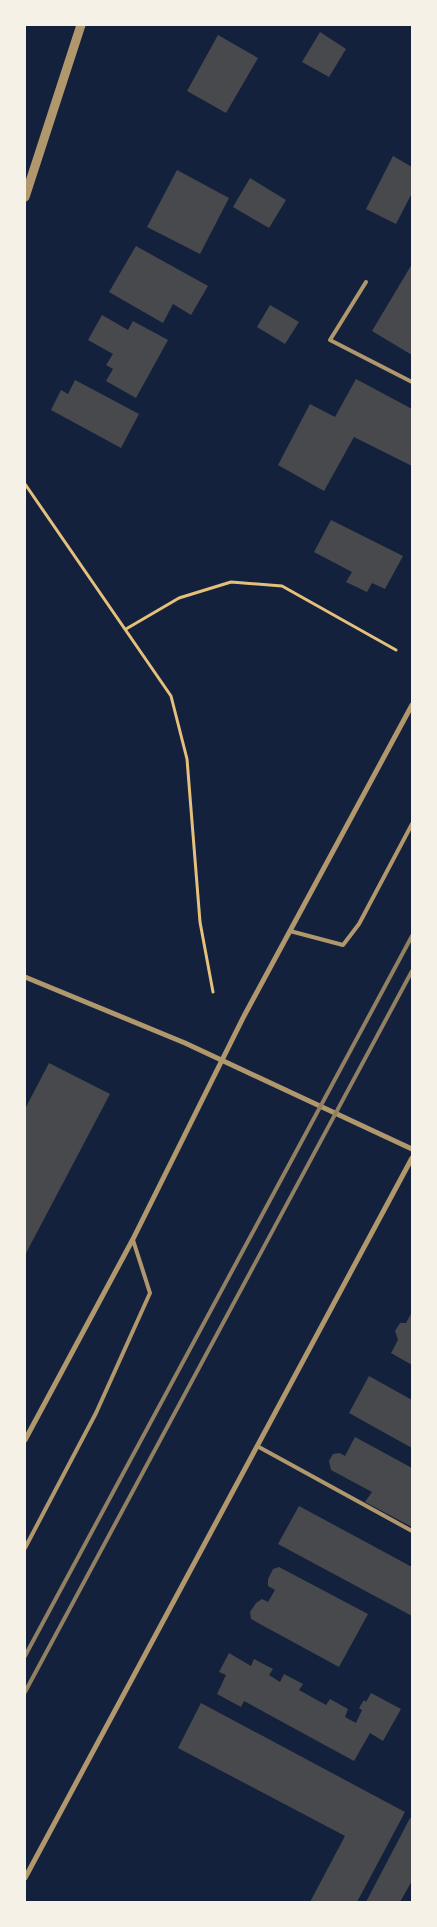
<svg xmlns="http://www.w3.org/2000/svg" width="437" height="1927" font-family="'Open Sans',sans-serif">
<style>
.building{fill:#48494c}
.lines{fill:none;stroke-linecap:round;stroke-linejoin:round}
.path{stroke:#e5c07b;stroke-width:3}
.service{stroke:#b1986c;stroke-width:4}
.minor{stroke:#b1986c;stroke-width:5}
.tertiary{stroke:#b1986c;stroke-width:9}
.rail{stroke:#918062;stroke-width:4}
</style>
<rect width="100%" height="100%" fill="#14213d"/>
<!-- building -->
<g class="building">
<path d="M320,32L346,49L329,77L302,62Z"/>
<path d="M218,35L258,58L226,113L187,91Z"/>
<path d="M393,156L412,167V193L396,224L366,209Z"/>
<path d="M177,170L229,198L200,254L147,227Z"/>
<path d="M250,178L286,200L269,228L233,207Z"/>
<path d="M136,246L208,286L191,315L173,304L163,323L109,292Z"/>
<path d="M412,264V355L372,331Z"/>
<path d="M270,305L299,322L285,344L257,327Z"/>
<path d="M102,315L128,330L133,321L168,340L136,398L106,381L113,369L106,365L113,354L88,340Z"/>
<path d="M356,379L412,409V466L354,437L324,491L278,465L310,404L335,417Z"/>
<path d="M75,380L139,414L121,448L51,410L61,390L68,394Z"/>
<path d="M331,520L403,556L385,589L372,583L367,592L346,582L352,572L314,552Z"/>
<path d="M49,1063L110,1094L25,1255V1109Z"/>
<path d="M412,1312V1365L391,1353L398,1340L395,1331L400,1323H406Z"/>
<path d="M369,1376L412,1400V1448L349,1413Z"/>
<path d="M355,1437L412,1468V1527L365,1502L372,1492L331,1470L329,1461L333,1454L340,1453L345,1456Z"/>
<path d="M299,1506L412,1567V1616L278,1544Z"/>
<path d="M279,1567L368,1614L339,1667L251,1619L250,1612L256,1603L262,1599L268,1602L275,1590L268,1586V1579L273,1569Z"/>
<path d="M229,1653L251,1666L254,1659L273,1669L269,1675L280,1682L284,1674L303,1684L299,1690L326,1705L330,1699L348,1709L345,1717L356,1723L362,1710L359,1708L364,1700L366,1702L371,1693L401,1709L383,1741L370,1733L354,1761L244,1701L241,1707L217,1694L226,1675L219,1672Z"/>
<path d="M201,1703L405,1812L357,1902H310L345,1836L178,1748Z"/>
<path d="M410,1818L412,1819V1881L400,1902H366Z"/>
</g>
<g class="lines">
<!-- path -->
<g class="path">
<path d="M25,484L171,696L187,759L200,922L213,992"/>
<path d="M126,629L179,598L231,582L282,586L396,650"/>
</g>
<!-- service -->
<g class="service">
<path d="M366,282L330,340L412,382"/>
<path d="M290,931L343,945L359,924L412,824"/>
<path d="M257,1446L412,1531"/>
<path d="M25,1548L96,1413L150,1293L133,1240"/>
</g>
<!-- minor -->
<g class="minor">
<path d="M25,977L185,1043L412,1149"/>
<path d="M25,1440L133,1239L244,1016L412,705"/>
<path d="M25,1878L412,1158"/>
</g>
<!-- tertiary -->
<path class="tertiary" d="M25,197L81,25"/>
<!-- rail -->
<g class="rail">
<path d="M25,1656L412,936"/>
<path d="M25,1692L412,971"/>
</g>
</g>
<!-- border -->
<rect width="437" height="1927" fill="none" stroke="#f6f1e7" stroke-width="52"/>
</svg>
